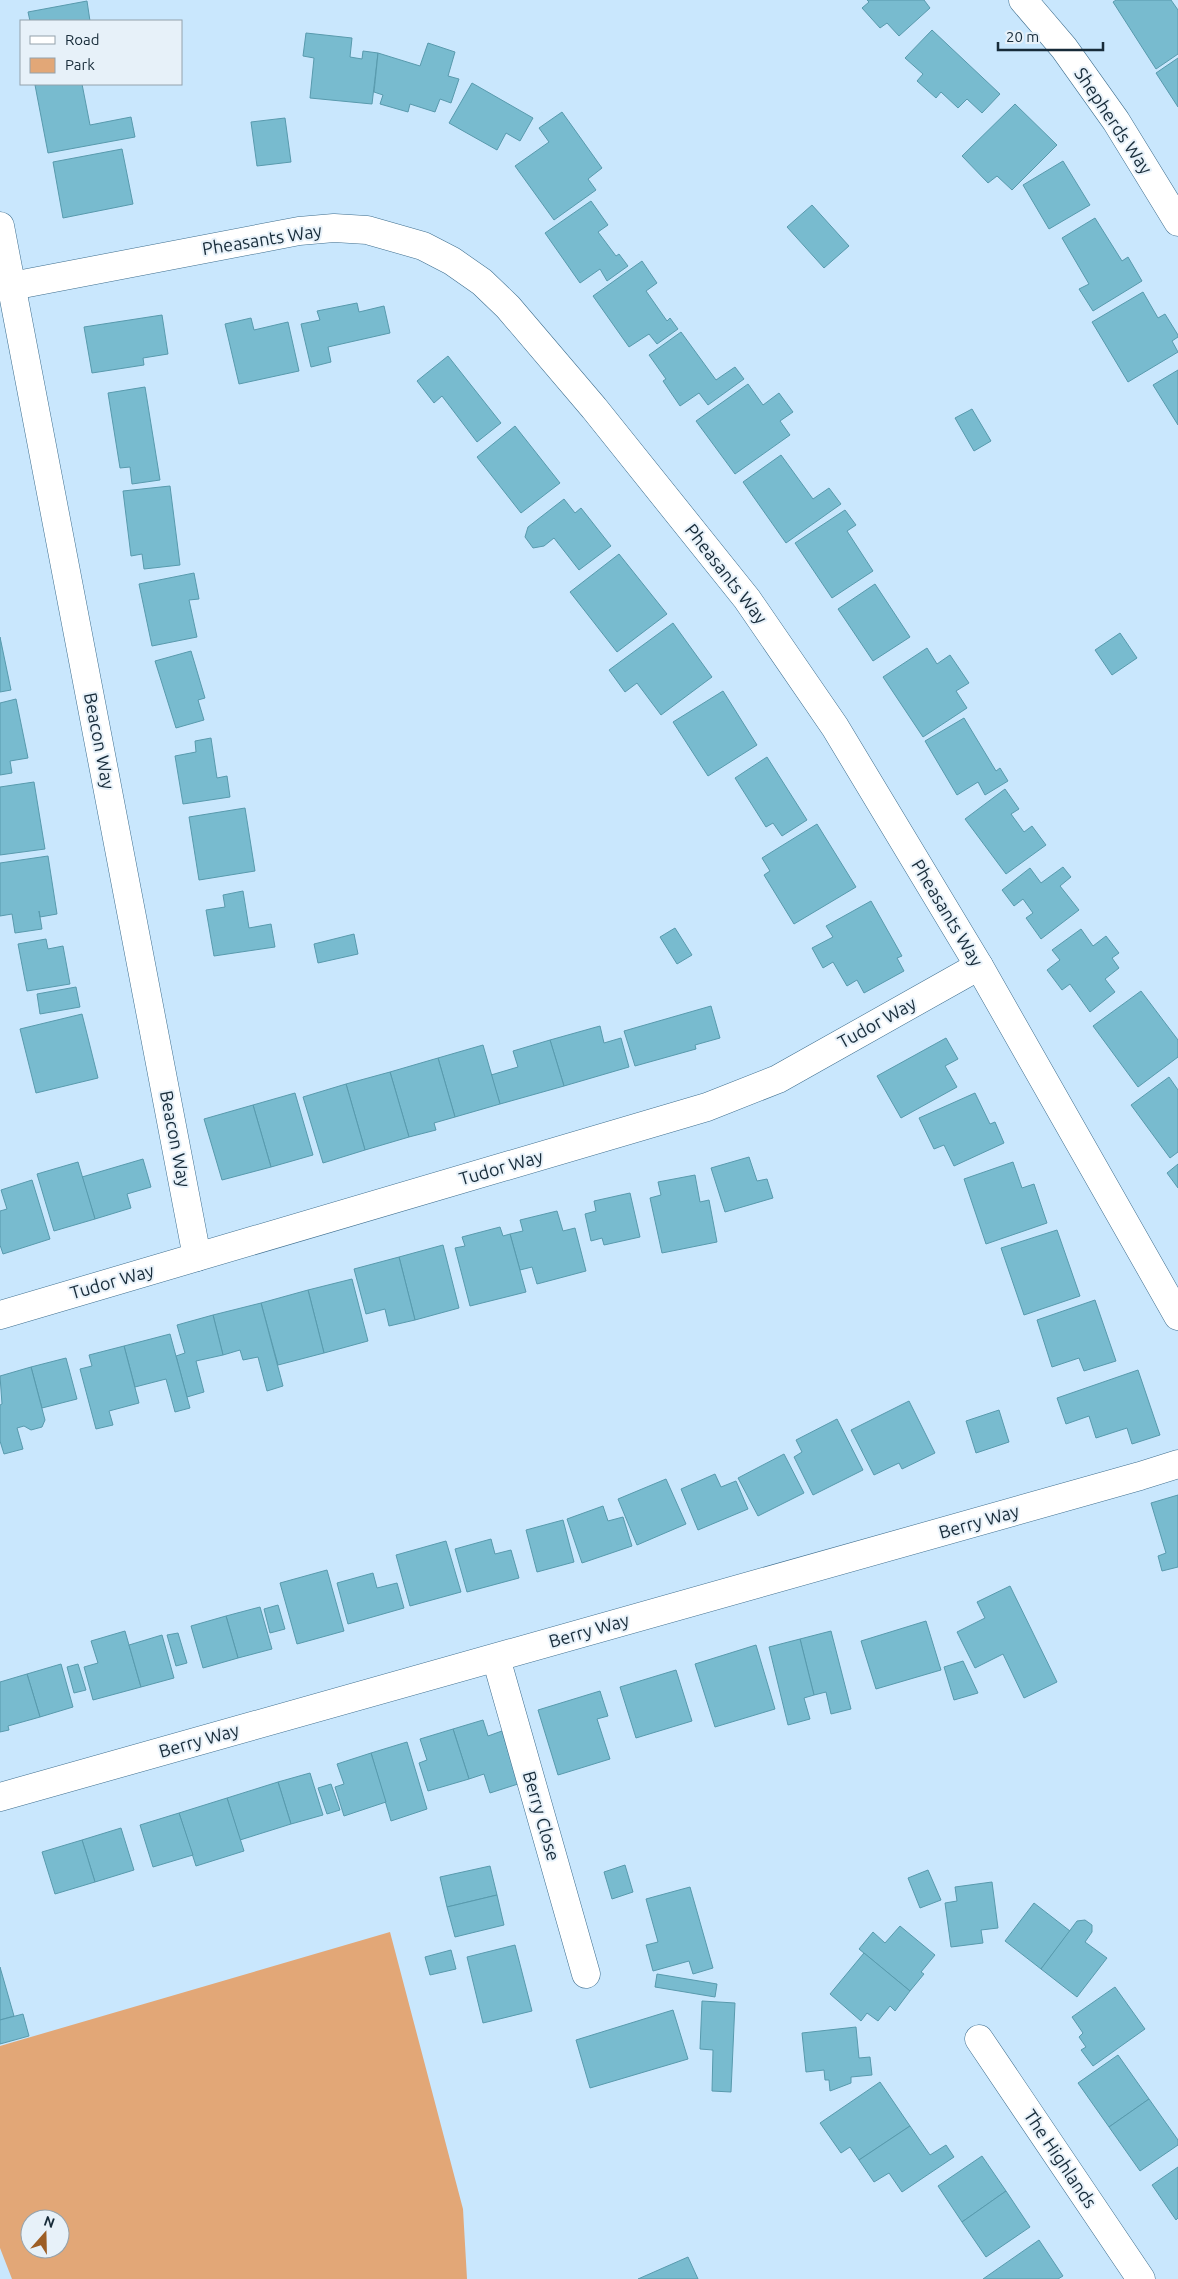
<svg xmlns="http://www.w3.org/2000/svg" width="1178" height="2279" font-family="Ubuntu,sans-serif">
<style>
.green{fill:#e2a777;fill-rule:evenodd}
.building{fill:#78bbcf;stroke:#589aad}
.lines{fill:none;stroke-linecap:round;stroke-linejoin:round}
.minor-casing{stroke:#3e6e8e;stroke-width:29}
.minor{stroke:#fff;stroke-width:28}
.labels{text-anchor:middle;stroke-width:4;stroke-linejoin:round;paint-order:stroke}
.street-label{font-size:18px;fill:#172b39;stroke:#e7f1f9}
</style>
<rect width="100%" height="100%" fill="#c9e7fd"/>
<!-- green -->
<path class="green" d="M390,1932L463,2209L467,2279H12L0,2248V2046ZM30,2219H60V2249H30Z"/>
<!-- building -->
<g class="building">
<path d="M867,0H924L930,8L899,36L887,23L880,28L862,8L869,2Z"/>
<path d="M1116,0H1171L1178,10V54L1156,69L1113,2Z"/>
<path d="M87,1L90,21H30L28,12Z"/>
<path d="M932,30L1000,94L982,113L967,99L958,108L941,92L936,98L917,81L923,74L905,58Z"/>
<path d="M306,33L352,38L350,57L362,59L363,51L378,53L372,104L310,98L314,58L303,56Z"/>
<path d="M428,43L455,52L448,76L459,79L451,103L440,99L435,112L410,104L408,112L380,104L383,95L374,92L378,53L420,66Z"/>
<path d="M1178,58V107L1156,73Z"/>
<path d="M472,83L533,118L520,141L506,133L497,150L449,123Z"/>
<path d="M40,84H82L90,125L131,117L135,137L48,153L35,85Z"/>
<path d="M1015,104L1057,145L1012,190L997,176L988,183L962,156Z"/>
<path d="M562,112L602,168L588,179L596,190L554,220L515,166L549,142L539,128Z"/>
<path d="M285,118L291,162L257,166L251,122Z"/>
<path d="M122,149L133,204L63,218L53,162Z"/>
<path d="M1063,161L1090,205L1049,229L1023,185Z"/>
<path d="M591,201L608,225L598,232L616,256L619,254L628,266L607,281L600,269L580,283L545,233Z"/>
<path d="M812,205L849,246L824,268L787,227Z"/>
<path d="M1095,218L1122,261L1128,257L1142,281L1093,311L1079,289L1089,284L1062,238Z"/>
<path d="M642,261L657,283L646,291L667,321L670,318L678,329L657,344L649,334L629,347L593,296Z"/>
<path d="M1143,292L1158,318L1165,314L1178,335V337L1172,341L1178,352L1128,382L1092,322Z"/>
<path d="M357,303L359,312L384,306L390,333L328,347L331,362L311,367L301,324L320,320L317,311Z"/>
<path d="M162,315L168,354L143,358L144,365L92,373L84,327Z"/>
<path d="M251,318L254,330L288,322L299,371L239,384L225,324Z"/>
<path d="M681,332L716,380L735,367L744,379L708,405L699,393L680,406L663,381L666,379L649,355Z"/>
<path d="M448,356L501,423L477,442L442,396L434,403L417,381Z"/>
<path d="M1178,370V425L1153,385Z"/>
<path d="M748,384L763,405L779,393L793,412L780,421L790,435L735,474L696,421Z"/>
<path d="M145,387L160,480L132,484L130,467L120,468L108,393Z"/>
<path d="M972,409L991,441L974,451L955,418Z"/>
<path d="M515,426L560,483L521,513L477,457Z"/>
<path d="M781,455L813,499L829,488L841,504L786,543L743,482Z"/>
<path d="M170,486L180,565L144,569L142,554L131,556L123,491Z"/>
<path d="M564,499L575,513L581,508L611,546L579,570L554,538L544,546L533,548L525,537L528,527Z"/>
<path d="M845,510L856,525L847,531L873,571L832,598L795,543Z"/>
<path d="M619,554L667,614L617,652L570,592Z"/>
<path d="M194,573L199,599L189,600L197,637L152,646L139,584Z"/>
<path d="M875,584L910,637L873,661L838,609Z"/>
<path d="M673,623L712,677L661,715L637,683L625,692L609,670Z"/>
<path d="M1120,633L1137,658L1112,675L1095,650Z"/>
<path d="M0,637L11,690L0,692Z"/>
<path d="M927,648L937,664L950,655L969,683L956,691L967,708L923,737L883,677Z"/>
<path d="M191,651L205,698L198,700L204,720L176,728L155,661Z"/>
<path d="M723,691L757,745L708,776L673,722Z"/>
<path d="M16,699L28,758L10,761L12,773L0,775V703Z"/>
<path d="M964,718L996,771L1000,768L1008,781L985,795L978,782L957,795L925,741Z"/>
<path d="M211,738L217,778L227,776L230,797L183,804L175,756L196,752L195,741Z"/>
<path d="M767,757L807,820L782,836L773,823L766,827L735,778Z"/>
<path d="M34,782L45,849L0,855V787Z"/>
<path d="M1005,789L1019,809L1011,814L1024,832L1032,826L1046,845L1006,874L965,819Z"/>
<path d="M245,808L255,871L199,880L189,817Z"/>
<path d="M817,824L856,887L794,924L764,875L770,871L762,858Z"/>
<path d="M48,856L57,914L40,917L39,911L42,929L15,933L12,914L0,916V863Z"/>
<path d="M1063,867L1071,877L1060,886L1079,910L1041,939L1026,918L1033,913L1023,899L1014,906L1002,890L1030,868L1041,883Z"/>
<path d="M243,891L249,928L271,924L275,947L214,956L206,910L225,907L223,895Z"/>
<path d="M871,901L902,956L897,958L904,971L864,993L857,980L847,986L833,962L823,968L812,948L833,937L826,926Z"/>
<path d="M675,928L692,955L677,964L660,937Z"/>
<path d="M1081,929L1093,946L1106,936L1119,953L1112,958L1119,968L1105,979L1115,992L1090,1012L1070,984L1062,990L1047,970L1060,960L1052,950Z"/>
<path d="M354,934L358,954L318,963L314,944Z"/>
<path d="M46,939L48,949L63,946L70,984L27,991L18,944Z"/>
<path d="M76,987L80,1007L40,1014L37,994Z"/>
<path d="M1141,991L1178,1040V1057L1138,1087L1093,1026Z"/>
<path d="M711,1006L720,1038L695,1045L696,1049L635,1066L624,1031Z"/>
<path d="M82,1014L98,1078L36,1093L20,1029Z"/>
<path d="M600,1026L604,1043L621,1038L629,1067L564,1086L550,1040Z"/>
<path d="M946,1038L958,1059L945,1066L957,1087L901,1118L877,1076Z"/>
<path d="M550,1040L564,1086L500,1104L491,1075L518,1067L513,1051Z"/>
<path d="M483,1045L500,1104L455,1117L438,1058Z"/>
<path d="M438,1058L455,1117L434,1123L436,1130L409,1137L390,1072Z"/>
<path d="M390,1072L409,1137L365,1150L346,1084Z"/>
<path d="M1169,1077L1178,1090V1152L1170,1158L1131,1105Z"/>
<path d="M346,1084L365,1150L323,1163L303,1097Z"/>
<path d="M295,1093L313,1155L271,1167L253,1105Z"/>
<path d="M975,1093L990,1124L995,1122L1004,1143L954,1166L944,1145L934,1149L919,1118Z"/>
<path d="M253,1105L271,1167L222,1180L204,1119Z"/>
<path d="M749,1157L757,1181L767,1179L773,1198L725,1212L711,1168Z"/>
<path d="M143,1159L151,1187L127,1194L131,1208L95,1219L82,1177Z"/>
<path d="M78,1162L95,1219L54,1231L37,1174Z"/>
<path d="M1013,1162L1022,1188L1034,1184L1047,1223L986,1244L964,1179Z"/>
<path d="M1178,1164V1188L1167,1173Z"/>
<path d="M695,1175L700,1202L709,1200L717,1242L662,1253L650,1198L661,1195L658,1182Z"/>
<path d="M32,1180L50,1239L3,1254L0,1245V1211L7,1209L1,1190Z"/>
<path d="M630,1193L640,1237L604,1245L602,1238L591,1241L585,1214L596,1211L594,1201Z"/>
<path d="M557,1211L563,1231L575,1228L586,1271L537,1284L532,1267L520,1270L510,1234L523,1231L520,1220Z"/>
<path d="M500,1227L503,1236L510,1234L526,1292L470,1306L455,1248L465,1246L462,1237Z"/>
<path d="M1057,1230L1080,1296L1024,1315L1001,1248Z"/>
<path d="M443,1245L459,1308L415,1320L399,1257Z"/>
<path d="M399,1257L415,1320L389,1326L385,1309L366,1314L354,1269Z"/>
<path d="M352,1279L368,1341L324,1353L308,1290Z"/>
<path d="M308,1290L324,1353L278,1365L261,1303Z"/>
<path d="M1095,1300L1116,1361L1084,1371L1079,1358L1052,1367L1037,1320Z"/>
<path d="M261,1303L283,1386L267,1391L258,1357L243,1360L240,1350L223,1355L213,1315Z"/>
<path d="M213,1315L223,1355L196,1361L204,1392L187,1397L176,1356L185,1353L177,1325Z"/>
<path d="M170,1334L190,1408L175,1412L166,1379L135,1387L124,1346Z"/>
<path d="M124,1346L139,1403L109,1411L113,1425L96,1429L80,1369L92,1366L89,1355Z"/>
<path d="M66,1358L77,1399L42,1408L31,1367Z"/>
<path d="M31,1367L45,1420L42,1427L31,1430L24,1426L17,1428L23,1449L4,1454L0,1441V1405L2,1404L0,1376Z"/>
<path d="M1138,1370L1160,1435L1132,1444L1127,1428L1096,1438L1089,1416L1066,1424L1057,1398Z"/>
<path d="M909,1401L935,1453L902,1469L899,1463L874,1475L851,1430Z"/>
<path d="M999,1410L1009,1442L976,1453L966,1421Z"/>
<path d="M837,1419L863,1470L813,1495L794,1457L802,1452L796,1440Z"/>
<path d="M784,1454L804,1493L758,1516L738,1478Z"/>
<path d="M715,1474L721,1487L736,1481L748,1509L698,1530L681,1489Z"/>
<path d="M666,1479L686,1524L637,1545L618,1499Z"/>
<path d="M1178,1495V1567L1162,1571L1158,1556L1166,1553L1151,1503Z"/>
<path d="M603,1506L608,1521L623,1517L632,1546L582,1563L567,1519Z"/>
<path d="M563,1520L574,1562L537,1572L526,1530Z"/>
<path d="M491,1539L495,1554L511,1550L519,1578L467,1592L455,1549Z"/>
<path d="M446,1541L461,1592L410,1606L396,1555Z"/>
<path d="M327,1570L344,1631L297,1644L280,1583Z"/>
<path d="M373,1573L377,1588L397,1583L404,1608L348,1624L337,1583Z"/>
<path d="M1010,1586L1057,1682L1024,1698L1003,1654L975,1668L957,1632L985,1618L977,1602Z"/>
<path d="M278,1605L285,1629L270,1633L264,1609Z"/>
<path d="M260,1607L272,1649L238,1658L226,1616Z"/>
<path d="M226,1616L238,1658L203,1668L191,1626Z"/>
<path d="M926,1621L941,1670L876,1689L861,1641Z"/>
<path d="M125,1631L141,1687L93,1700L84,1667L98,1663L91,1641Z"/>
<path d="M831,1631L851,1709L831,1714L826,1692L814,1695L800,1639Z"/>
<path d="M178,1633L187,1663L176,1666L167,1635Z"/>
<path d="M162,1635L174,1678L141,1687L129,1645Z"/>
<path d="M800,1639L814,1695L804,1698L810,1719L788,1725L769,1647Z"/>
<path d="M756,1645L775,1709L715,1727L695,1664Z"/>
<path d="M963,1661L978,1693L954,1700L944,1667Z"/>
<path d="M61,1664L73,1707L40,1717L27,1674Z"/>
<path d="M78,1664L86,1690L74,1693L67,1667Z"/>
<path d="M676,1670L692,1721L636,1738L620,1687Z"/>
<path d="M27,1674L40,1717L8,1726L9,1730L0,1732V1682Z"/>
<path d="M600,1691L608,1716L597,1719L610,1759L558,1775L538,1710Z"/>
<path d="M483,1720L488,1736L502,1731L518,1784L490,1793L484,1774L469,1779L453,1729Z"/>
<path d="M453,1729L469,1779L428,1791L419,1763L427,1760L420,1739Z"/>
<path d="M407,1742L427,1809L391,1821L371,1753Z"/>
<path d="M371,1753L386,1802L344,1816L335,1787L344,1784L337,1764Z"/>
<path d="M310,1773L323,1815L291,1824L278,1782Z"/>
<path d="M278,1782L291,1824L240,1840L227,1798Z"/>
<path d="M331,1784L340,1810L327,1814L318,1788Z"/>
<path d="M227,1798L244,1851L196,1866L179,1813Z"/>
<path d="M179,1813L193,1855L153,1867L140,1825Z"/>
<path d="M121,1828L134,1870L95,1882L82,1840Z"/>
<path d="M82,1840L95,1882L55,1894L42,1852Z"/>
<path d="M625,1865L633,1892L612,1899L604,1872Z"/>
<path d="M490,1866L497,1895L447,1907L440,1877Z"/>
<path d="M928,1870L941,1900L920,1908L908,1878Z"/>
<path d="M992,1882L998,1928L981,1930L983,1943L951,1947L945,1903L957,1901L955,1887Z"/>
<path d="M690,1887L713,1968L693,1974L689,1961L653,1971L646,1945L658,1942L646,1899Z"/>
<path d="M497,1895L504,1925L455,1937L447,1907Z"/>
<path d="M1034,1903L1070,1931L1041,1969L1005,1941Z"/>
<path d="M1085,1920L1092,1925V1932L1085,1942L1107,1958L1077,1997L1041,1969L1077,1921Z"/>
<path d="M900,1926L935,1955L921,1972L924,1974L910,1991L859,1949L873,1932L885,1943Z"/>
<path d="M515,1945L532,2011L483,2023L467,1957Z"/>
<path d="M451,1950L456,1969L430,1975L425,1957Z"/>
<path d="M864,1953L910,1991L895,2011L890,2006L878,2021L867,2013L861,2021L830,1994Z"/>
<path d="M0,1967L14,2016L0,2020Z"/>
<path d="M657,1974L717,1984L715,1997L655,1987Z"/>
<path d="M1115,1987L1145,2029L1093,2066L1081,2050L1086,2047L1079,2037L1083,2033L1072,2017Z"/>
<path d="M702,2001L735,2003L731,2092L712,2091L713,2050L700,2049Z"/>
<path d="M673,2010L688,2059L590,2088L576,2040Z"/>
<path d="M23,2014L29,2036L0,2044V2020Z"/>
<path d="M856,2027L859,2058L870,2057L872,2075L851,2077V2083L830,2091L829,2080H825L824,2070L806,2072L802,2033Z"/>
<path d="M1118,2055L1149,2099L1109,2127L1078,2083Z"/>
<path d="M880,2082L910,2126L859,2160L850,2147L841,2153L820,2123Z"/>
<path d="M1149,2099L1178,2140V2145L1140,2171L1109,2127Z"/>
<path d="M910,2126L930,2155L946,2145L954,2157L902,2192L889,2173L874,2182L859,2160Z"/>
<path d="M982,2156L1006,2191L962,2222L938,2186Z"/>
<path d="M1178,2167V2218L1176,2220L1152,2185Z"/>
<path d="M1006,2191L1030,2227L986,2257L962,2222Z"/>
<path d="M1039,2240L1063,2276L1058,2279H983Z"/>
<path d="M688,2257L698,2279H638Z"/>
</g>
<g class="lines">
<!-- minor casing -->
<g class="minor-casing">
<g id="minor">
<path d="M1023,0L1064,48L1116,121L1178,222"/>
<path d="M0,226L197,1257"/>
<path d="M12,286L299,231L334,228L367,230L423,246L452,261L482,282L508,307L594,408L747,599L835,727L979,966L1178,1316"/>
<path d="M0,1315L707,1107L778,1079L979,966"/>
<path d="M496,1658L586,1974"/>
<path d="M0,1797L1140,1476L1178,1464"/>
<path d="M979,2039L1141,2279"/>
</g>
</g>
<!-- minor -->
<use href="#minor" class="minor"/>
</g>
<g class="labels">
<!-- street labels -->
<g class="street-label">
<text transform="translate(1113 121) rotate(56)" y="6">Shepherds Way</text>
<text transform="translate(262 240) rotate(-9)" y="6">Pheasants Way</text>
<text transform="translate(726 574) rotate(52)" y="6">Pheasants Way</text>
<text transform="translate(99 741) rotate(79)" y="6">Beacon Way</text>
<text transform="translate(947 913) rotate(59)" y="6">Pheasants Way</text>
<text transform="translate(877 1023) rotate(-29)" y="6">Tudor Way</text>
<text transform="translate(175 1139) rotate(79)" y="6">Beacon Way</text>
<text transform="translate(501 1168) rotate(-16)" y="6">Tudor Way</text>
<text transform="translate(112 1282) rotate(-16)" y="6">Tudor Way</text>
<text transform="translate(979 1522) rotate(-16)" y="6">Berry Way</text>
<text transform="translate(589 1631) rotate(-16)" y="6">Berry Way</text>
<text transform="translate(199 1741) rotate(-16)" y="6">Berry Way</text>
<text transform="translate(541 1816) rotate(74)" y="6">Berry Close</text>
<text transform="translate(1060 2159) rotate(56)" y="6">The Highlands</text>
</g>
</g>
<!-- legend -->
<rect x="20" y="20" width="162" height="65" fill="#e7f1f9" stroke="#94a2ac"/>
<rect x="30" y="36" width="25" height="8" fill="#ffffff" stroke="#94a2ac"/>
<text x="65" y="45" font-size="15" fill="#172b39">Road</text>
<rect x="30" y="58" width="25" height="15" fill="#e2a777" stroke="#94a2ac"/>
<text x="65" y="70" font-size="15" fill="#172b39">Park</text>
<!-- north arrow -->
<g transform="translate(45 2234) rotate(20)"><circle r="24" fill="#e7f1f9" stroke="#94a2ac"/>
<path d="M0-4L9 19L0 12L-9 19Z" fill="#9d5e25"/>
<text y="-8" font-size="14" font-weight="bold" text-anchor="middle" fill="#172b39">N</text>
</g>
<!-- scale -->
<path d="M998 42v8h105v-8" fill="none" stroke="#172b39" stroke-width="2.5"/>
<text x="1006" y="42" font-size="15" fill="#172b39" stroke="#e7f1f9" stroke-width="4" paint-order="stroke">20 m</text>
</svg>
